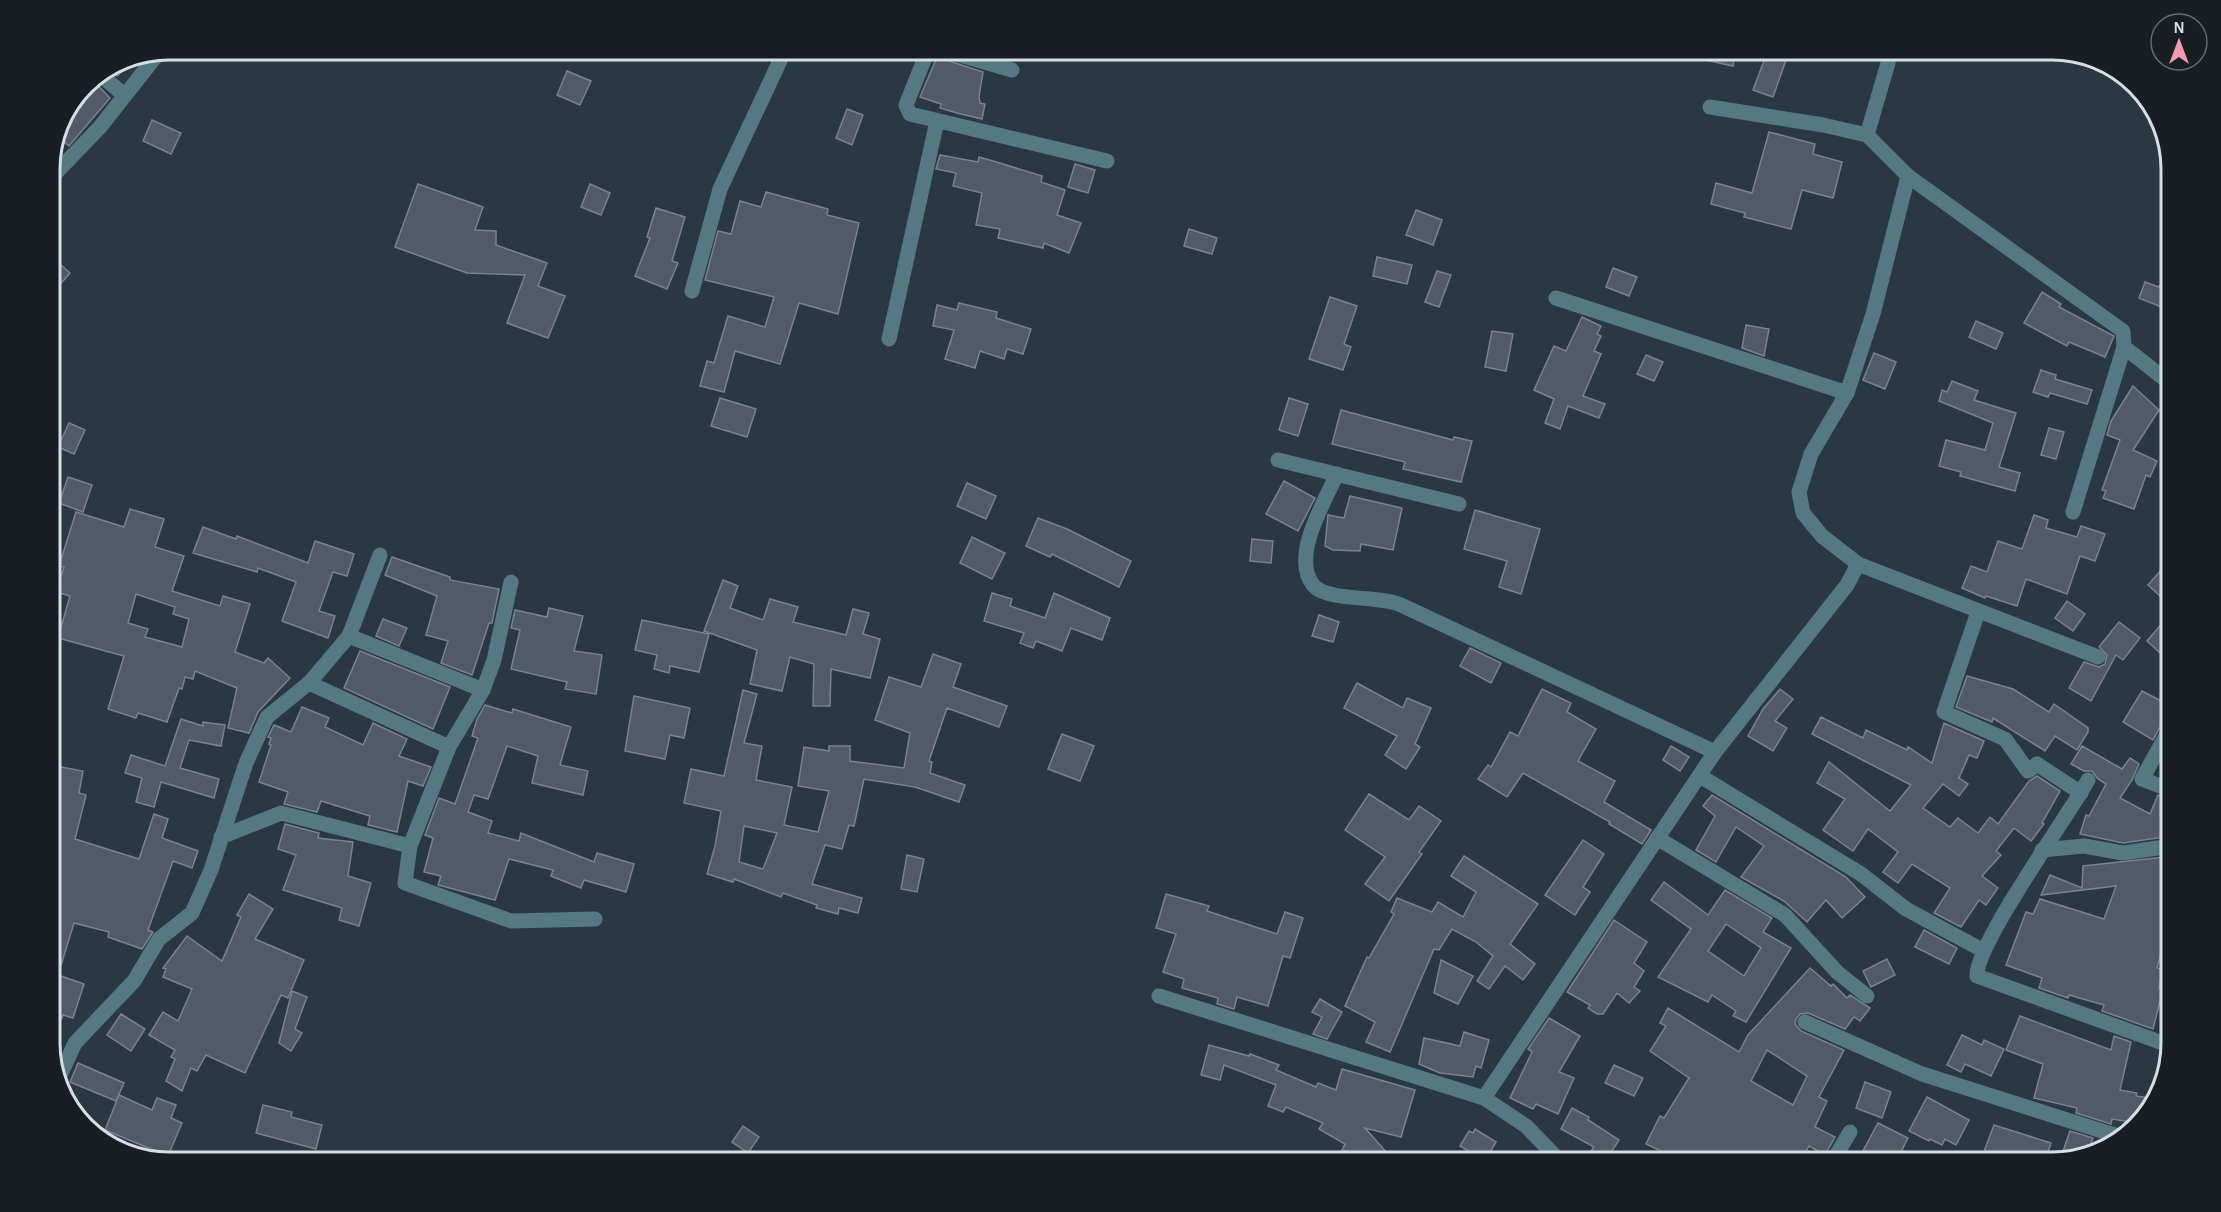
<svg xmlns="http://www.w3.org/2000/svg" width="2221" height="1212" font-family="'Alegreya Sans',sans-serif">
<style>
.building{fill:#525968;stroke:#7a8191;stroke-width:1.5;fill-rule:evenodd}
.lines{fill:none;stroke-linecap:round;stroke-linejoin:round}
.minor{stroke:#547982;stroke-width:15}
.rim{fill:none;stroke:#d5dee4;stroke-width:3}
</style>
<rect width="100%" height="100%" fill="#2a3842"/>
<!-- building -->
<g class="building">
<path d="M1688,50H1736L1733,66L1687,56Z"/>
<path d="M1768,50L1788,54L1773,97L1753,90Z"/>
<path d="M937,57L983,72L979,96L980,103L985,104L982,119L957,113L940,108L941,104L920,97Z"/>
<path d="M118,62L124,70L117,76L109,69Z"/>
<path d="M567,71L591,81L580,105L557,95Z"/>
<path d="M92,79L110,98L69,146L56,135L59,123L85,84Z"/>
<path d="M847,109L863,115L852,145L836,138Z"/>
<path d="M152,120L181,133L171,154L143,141Z"/>
<path d="M1769,132L1815,144L1813,154L1842,162L1833,198L1802,190L1791,229L1744,217L1745,213L1711,204L1716,183L1752,193Z"/>
<path d="M940,155L978,162L979,157L993,161L1042,176L1041,182L1065,190L1057,215L1081,223L1069,253L1044,243L1043,248L998,238L1000,229L976,225L982,193L953,186L956,173L936,169Z"/>
<path d="M1075,164L1095,170L1088,193L1068,187Z"/>
<path d="M418,184L483,207L475,230L496,231V245L547,263L538,286L565,296L548,338L507,323L525,275L467,273L395,247Z"/>
<path d="M590,184L610,193L601,215L581,207Z"/>
<path d="M766,192L828,209L827,215L859,223L838,314L799,303L780,364L735,351L724,392L700,386L707,361L714,363L728,316L765,327L774,297L705,280L718,231L731,234L740,201L761,207Z"/>
<path d="M656,208L685,217L672,261L678,263L667,289L635,276L650,238L647,237Z"/>
<path d="M1416,210L1442,220L1433,245L1406,235Z"/>
<path d="M1189,229L1217,238L1212,254L1184,246Z"/>
<path d="M50,255L70,273L50,296Z"/>
<path d="M1377,257L1412,265L1407,284L1373,276Z"/>
<path d="M2171,263V311L2139,298L2145,282L2159,287Z"/>
<path d="M1613,268L1637,277L1629,296L1606,287Z"/>
<path d="M1437,271L1451,275L1439,307L1425,302Z"/>
<path d="M2042,292L2061,304L2059,307L2114,336L2105,357L2069,342L2067,346L2024,323Z"/>
<path d="M1330,297L1357,306L1344,344L1351,347L1343,370L1309,359Z"/>
<path d="M959,303L997,312L996,318L1031,329L1023,354L1007,349L1004,359L980,351L975,368L945,359L954,330L933,326L937,305L957,310Z"/>
<path d="M1582,317L1601,326L1597,334L1601,336L1594,351L1601,354L1583,396L1605,404L1599,418L1568,406L1560,429L1545,423L1554,399L1534,390L1554,346L1566,351Z"/>
<path d="M1976,321L2003,333L1996,349L1969,337Z"/>
<path d="M1746,325L1769,329L1764,356L1742,348Z"/>
<path d="M1492,331L1513,334L1506,371L1485,367Z"/>
<path d="M1874,353L1896,362L1885,389L1863,380Z"/>
<path d="M1646,355L1663,362L1654,381L1637,374Z"/>
<path d="M2041,370L2056,375L2055,379L2092,390L2087,404L2050,393L2048,397L2033,392Z"/>
<path d="M1952,381L1978,391L1974,400L2016,413L1999,467L2020,473L2015,491L1960,476L1961,472L1939,466L1946,440L1985,450L1993,423L1939,401L1942,390L1947,392Z"/>
<path d="M2133,386L2159,410L2133,450L2157,461L2150,477L2146,475L2134,509L2103,498L2106,491L2102,490L2120,440L2107,435L2111,421Z"/>
<path d="M720,398L756,409L747,437L711,426Z"/>
<path d="M1289,398L1308,404L1298,436L1279,430Z"/>
<path d="M1341,410L1453,440L1454,437L1472,441L1461,482L1403,469L1405,462L1332,444Z"/>
<path d="M69,423L85,430L74,454L58,447Z"/>
<path d="M2049,428L2064,432L2056,459L2041,455Z"/>
<path d="M68,477L92,485L83,512L59,503Z"/>
<path d="M1284,481L1315,498L1298,531L1266,514Z"/>
<path d="M967,483L996,496L986,519L957,506Z"/>
<path d="M1350,496L1402,508L1393,550L1361,544L1360,551L1333,550L1325,546L1328,515L1344,518Z"/>
<path d="M130,509L164,519L155,547L184,556L172,591L220,606L223,596L250,604L235,652L264,663L268,658L290,678L258,712L249,733L228,728L237,688L195,671L193,679L185,677L182,689L179,688L167,722L138,713L136,718L108,709L124,656L58,638L70,596L56,592L64,567L59,566L76,512L124,527ZM136,594L175,607L173,614L189,619L182,647L145,637L148,629L128,623Z"/>
<path d="M1475,510L1540,529L1521,594L1499,587L1507,561L1464,549Z"/>
<path d="M2034,515L2048,520L2046,528L2077,537L2081,526L2105,534L2095,561L2080,556L2067,594L2026,579L2017,606L1986,596L1985,598L1962,588L1971,566L1987,572L1998,541L2022,549Z"/>
<path d="M1038,518L1067,529L1131,561L1119,587L1052,554L1050,557L1026,546Z"/>
<path d="M203,527L236,539L237,536L308,563L315,541L354,554L347,576L333,572L319,611L335,616L328,638L282,621L296,582L258,568L257,572L193,553Z"/>
<path d="M972,537L1005,553L992,579L960,563Z"/>
<path d="M1252,539L1273,541L1271,563L1250,561Z"/>
<path d="M392,557L450,577V580L499,589L492,623H489L472,675L441,663L448,641L426,635L437,596L385,575Z"/>
<path d="M2171,559V606L2148,585Z"/>
<path d="M723,580L738,586L730,608L763,620L770,599L798,607L793,622L846,635L853,609L869,613L863,634L880,639L870,678L831,669L830,706H813L814,664L790,657L782,691L750,684L757,650L704,631Z"/>
<path d="M992,593L1012,599L1010,606L1045,618L1054,593L1110,618L1102,640L1071,628L1062,651L1036,641L1033,648L1020,643L1024,633L984,621Z"/>
<path d="M2067,601L2085,614L2073,631L2055,618Z"/>
<path d="M549,608L583,616L574,651L602,655L596,694L565,689L567,682L511,669L520,630L511,628L515,610L547,617Z"/>
<path d="M2171,613V663L2147,641Z"/>
<path d="M1319,615L1339,622L1333,642L1312,636Z"/>
<path d="M383,619L407,628L399,646L376,636Z"/>
<path d="M642,620L709,634L699,672L670,666L669,673L654,669L657,655L635,650Z"/>
<path d="M2119,622L2140,638L2123,660L2116,655L2091,701L2069,688L2084,662L2099,667L2105,664L2107,655L2099,647Z"/>
<path d="M1470,648L1501,663L1491,683L1460,666Z"/>
<path d="M360,651L450,687L433,729L344,688Z"/>
<path d="M933,654L961,664L953,687L1007,706L999,727L947,708L929,761L932,762L930,773L965,785L959,802L915,787L864,779L854,826L849,825L842,849L825,845L812,884L862,898L858,913L839,908L838,914L816,908L817,905L783,893L781,897L734,879L733,882L707,874L715,846L721,811L684,803L691,769L724,776L743,690L757,694L744,743L762,746L756,780L792,787L784,825L818,832L829,791L798,786L804,747L829,751V746H850V761L904,768L910,733L875,720L889,677L921,687ZM744,826L777,833L763,869L739,862Z"/>
<path d="M1967,676L2013,689L2049,712L2054,704L2088,728V732L2077,750L2055,736L2045,751L1993,718L1992,722L1956,707Z"/>
<path d="M1357,683L1403,708L1407,698L1431,708L1415,744L1420,747L1406,769L1385,755L1397,736L1344,708Z"/>
<path d="M1542,689L1571,703L1567,712L1596,729L1578,761L1615,781L1604,802L1651,830L1642,844L1609,824L1610,822L1523,773L1507,797L1478,779L1488,765L1491,767L1510,732L1518,736Z"/>
<path d="M1780,689L1793,699L1775,721L1787,728L1773,751L1748,736L1763,709Z"/>
<path d="M2142,691L2171,706V717L2163,722L2153,740L2123,722Z"/>
<path d="M634,696L690,708L684,738L670,735L665,759L625,751Z"/>
<path d="M485,705L512,713L513,709L571,727L560,765L588,771L583,795L532,783L538,756L507,746L488,799L474,795L468,812L492,821L488,833L519,841L521,833L594,862L597,853L634,864L626,892L584,880L581,888L551,876L553,870L509,859L495,900L438,885L441,876L424,872L433,838L425,835L439,798L455,804L478,738L472,736L477,719Z"/>
<path d="M302,707L329,718L325,727L363,745L373,723L407,739L399,756L431,767L423,786L408,781L397,832L368,825L370,816L321,801L317,812L284,804L288,792L259,782L271,745L269,744L271,738L268,737L274,725L291,732Z"/>
<path d="M1821,717L1863,738L1866,730L1907,750L1908,747L1932,763L1944,723L1984,741L1977,758L1969,755L1959,778L1968,784L1959,796L1943,784L1923,808L1950,827L1958,818L1978,833L1990,817L1998,824L2029,781L2037,776L2060,791L2042,823L2044,824L2031,841L2014,828L1996,851L2001,855L1982,876L1998,888L1986,905L1979,900L1961,927L1934,913L1950,888L1912,864L1898,883L1883,872L1898,852L1868,829L1853,851L1823,830L1845,799L1817,783L1829,762L1890,811L1911,785L1812,734Z"/>
<path d="M181,719L203,726V722L225,725L221,746L189,740L180,768L219,779L214,798L161,782L154,807L136,802L142,778L125,773L131,755L165,766Z"/>
<path d="M1062,734L1094,746L1080,781L1048,769Z"/>
<path d="M1671,746L1689,757L1680,771L1663,760Z"/>
<path d="M2082,746L2122,769L2130,758L2139,764L2132,780L2120,798L2150,814L2158,795L2171,800V820L2164,837L2123,843L2080,834L2086,815L2089,816L2106,784L2098,779L2092,771H2084L2071,764Z"/>
<path d="M50,765L83,771L79,793L86,795L75,839L139,859L154,814L168,819L162,838L198,851L192,868L173,861L148,930L153,932L142,949L108,937L109,932L74,923L58,975L84,984L73,1018L63,1015L50,1046Z"/>
<path d="M1369,794L1409,820L1419,806L1441,821L1419,852L1422,854L1389,901L1365,884L1385,857L1345,830Z"/>
<path d="M1712,795L1846,877L1865,897L1842,918L1826,900L1807,922L1784,901L1741,877L1764,846L1736,827L1716,862L1696,850L1715,816L1703,806Z"/>
<path d="M285,824L319,833L318,838L353,842L348,876L371,883L359,926L339,920L342,908L283,890L296,855L278,849Z"/>
<path d="M1583,840L1604,854L1583,887L1590,892L1575,915L1545,895Z"/>
<path d="M907,855L924,859L917,892L901,889Z"/>
<path d="M1464,856L1538,904L1510,944L1535,964L1523,980L1505,966L1489,989L1477,981L1493,956L1476,942L1452,929L1439,950L1434,949L1390,1052L1366,1042L1375,1022L1345,1006L1367,957L1369,958L1394,914L1391,912L1397,898L1432,912L1438,902L1463,917L1476,892L1451,876Z"/>
<path d="M2165,857L2171,859V921L2157,968L2163,969L2159,988L2163,989L2153,1029L2102,1011L2104,1005L2069,995L2068,998L2039,988L2042,978L2006,965L2026,912L2033,914L2040,899L2104,919L2116,886L2041,895L2050,875L2082,888L2083,866Z"/>
<path d="M1664,882L1708,915L1725,890L1772,918L1763,932L1791,948L1746,1022L1733,1016L1736,1011L1712,995L1708,1002L1658,977L1691,929L1651,900ZM1726,924L1761,948L1744,976L1708,951Z"/>
<path d="M249,894L273,909L255,939L304,960L288,998L281,995L245,1073L206,1055L197,1071L191,1068L182,1091L166,1081L175,1059L171,1057L175,1050L149,1035L163,1012L178,1021L192,989L163,977L166,969L163,968L187,936L222,961L241,917L237,915Z"/>
<path d="M1166,894L1209,906L1207,911L1277,934L1285,912L1303,918L1290,958L1283,956L1268,1006L1237,997L1234,1009L1217,1004L1218,998L1182,988L1184,979L1163,972L1176,934L1156,928Z"/>
<path d="M1614,920L1647,942L1634,963L1644,971L1634,987L1640,991L1629,1003L1617,993L1603,1014H1597L1588,1008L1590,1005L1567,992Z"/>
<path d="M1924,930L1957,948L1949,964L1915,947Z"/>
<path d="M1887,959L1895,975L1871,987L1863,971Z"/>
<path d="M1441,960L1473,976L1458,1004L1434,993Z"/>
<path d="M1810,968L1831,986L1833,984L1847,998L1850,995L1870,1008L1860,1021L1854,1017L1845,1029L1808,1013L1800,1014L1796,1019L1795,1024L1801,1031L1844,1050L1819,1097L1827,1101L1815,1127L1835,1137L1825,1155L1809,1146L1800,1162H1683L1646,1144L1660,1116L1664,1118L1689,1078L1650,1051L1666,1026L1660,1023L1668,1008L1739,1052L1748,1035ZM1767,1050L1807,1076L1793,1105L1751,1081Z"/>
<path d="M292,991L307,997L295,1029L302,1033L291,1051L279,1043Z"/>
<path d="M1320,999L1342,1012L1327,1039L1313,1034L1322,1017L1312,1012Z"/>
<path d="M121,1014L145,1029L131,1051L107,1035Z"/>
<path d="M2020,1016L2111,1050L2114,1036L2131,1042L2120,1090L2137,1093L2136,1096L2156,1099L2139,1117L2133,1116L2131,1122L2112,1119L2111,1124L2076,1113L2077,1108L2034,1098L2043,1064L2006,1050Z"/>
<path d="M1549,1018L1580,1036L1559,1072L1574,1078L1558,1114L1536,1104L1533,1109L1510,1098L1532,1052L1528,1049Z"/>
<path d="M1464,1032L1489,1040L1481,1068L1476,1066L1473,1077L1440,1073L1419,1064L1424,1038L1460,1046Z"/>
<path d="M1962,1035L1982,1045L1984,1040L2004,1049L1991,1076L1965,1064L1961,1072L1947,1065Z"/>
<path d="M1209,1045L1249,1056L1250,1054L1279,1065L1276,1070L1316,1087L1318,1083L1336,1090L1342,1069L1415,1090L1401,1137L1365,1128L1395,1162H1368L1342,1150L1345,1144L1319,1129L1323,1123L1286,1107L1283,1112L1268,1106L1276,1085L1224,1065L1220,1080L1201,1075Z"/>
<path d="M78,1063L124,1083L116,1101L70,1082Z"/>
<path d="M1614,1065L1643,1078L1634,1096L1605,1083Z"/>
<path d="M1865,1082L1891,1092L1882,1118L1856,1108Z"/>
<path d="M119,1095L152,1110L157,1098L176,1105L171,1118L182,1123L168,1156L105,1130Z"/>
<path d="M1927,1097L1969,1120L1956,1145L1945,1139L1942,1145L1930,1139L1929,1141L1909,1131Z"/>
<path d="M263,1105L292,1112L291,1117L322,1125L316,1149L256,1133Z"/>
<path d="M1572,1108L1589,1117L1588,1120L1619,1140L1605,1162H1584L1594,1147L1561,1129Z"/>
<path d="M1878,1123L1908,1138L1896,1162H1857Z"/>
<path d="M1994,1125L2051,1143L2046,1158L2041,1156L2039,1162H2004L1983,1154Z"/>
<path d="M743,1126L759,1137L748,1153L732,1142Z"/>
<path d="M1475,1129L1496,1142L1485,1161L1460,1146L1469,1131L1473,1133Z"/>
<path d="M2070,1131L2093,1138L2088,1153L2060,1160Z"/>
</g>
<g class="lines">
<!-- minor -->
<g class="minor">
<path d="M928,50L906,105L910,114L1107,161"/>
<path d="M943,50L1012,70"/>
<path d="M100,74L124,95"/>
<path d="M1710,107L1823,125L1867,135L1908,176L2123,331L2124,347L2171,384"/>
<path d="M1867,135L1888,63V50"/>
<path d="M1908,176L1873,314L1847,393L1811,454L1799,492L1803,513L1822,536L1858,564L2098,657"/>
<path d="M50,179L100,127L160,51"/>
<path d="M692,291L720,189L785,50"/>
<path d="M1556,298L1847,393"/>
<path d="M889,339L937,121"/>
<path d="M1278,460L1459,504"/>
<path d="M1337,474C1324,503 1291,556 1313,585C1327,602 1380,595 1401,605C1506,654 1610,703 1715,752"/>
<path d="M2073,512L2124,347"/>
<path d="M1978,612L1944,712L2005,739L2028,771L2037,764L2081,793"/>
<path d="M349,636L483,690"/>
<path d="M309,683L449,747"/>
<path d="M2171,727L2142,779L2171,790"/>
<path d="M1700,776L1861,874L1906,909L1984,951"/>
<path d="M2088,780C2069,815 1975,945 1977,976L2171,1046"/>
<path d="M221,837L281,813L410,846L405,883L511,921L595,919"/>
<path d="M1657,838L1785,915L1837,972L1867,996"/>
<path d="M410,846L449,747L483,690L494,660L511,582"/>
<path d="M2042,850L2084,846L2123,853L2171,846"/>
<path d="M1159,996L1484,1098L1526,1126L1561,1162"/>
<path d="M1805,1022L1922,1074L2121,1137"/>
<path d="M59,1078L75,1043L134,981L159,939L192,913L211,870L246,763L267,717L309,683L349,636L380,555"/>
<path d="M1484,1098L1715,752L1847,585L1858,564"/>
<path d="M1832,1162L1850,1132"/>
</g>
</g>
<!-- crop -->
<path d="M0 0H2221V1212H0ZM169 60H2052A109 109 0 0 1 2161 169V1043A109 109 0 0 1 2052 1152H169A109 109 0 0 1 60 1043V169A109 109 0 0 1 169 60Z" fill="#181e23" fill-rule="evenodd"/>
<path class="rim" d="M169 60H2052A109 109 0 0 1 2161 169V1043A109 109 0 0 1 2052 1152H169A109 109 0 0 1 60 1043V169A109 109 0 0 1 169 60Z"/>
<!-- north arrow -->
<g transform="translate(2179 42)"><circle r="28" fill="#181e23" stroke="#646b70" stroke-width="1.5"/>
<path d="M0-4.5L10 22L0 15L-10 22Z" fill="#f19ab4"/>
<text y="-9" font-size="16" font-weight="bold" text-anchor="middle" fill="#d5dee4">N</text>
</g>
</svg>
